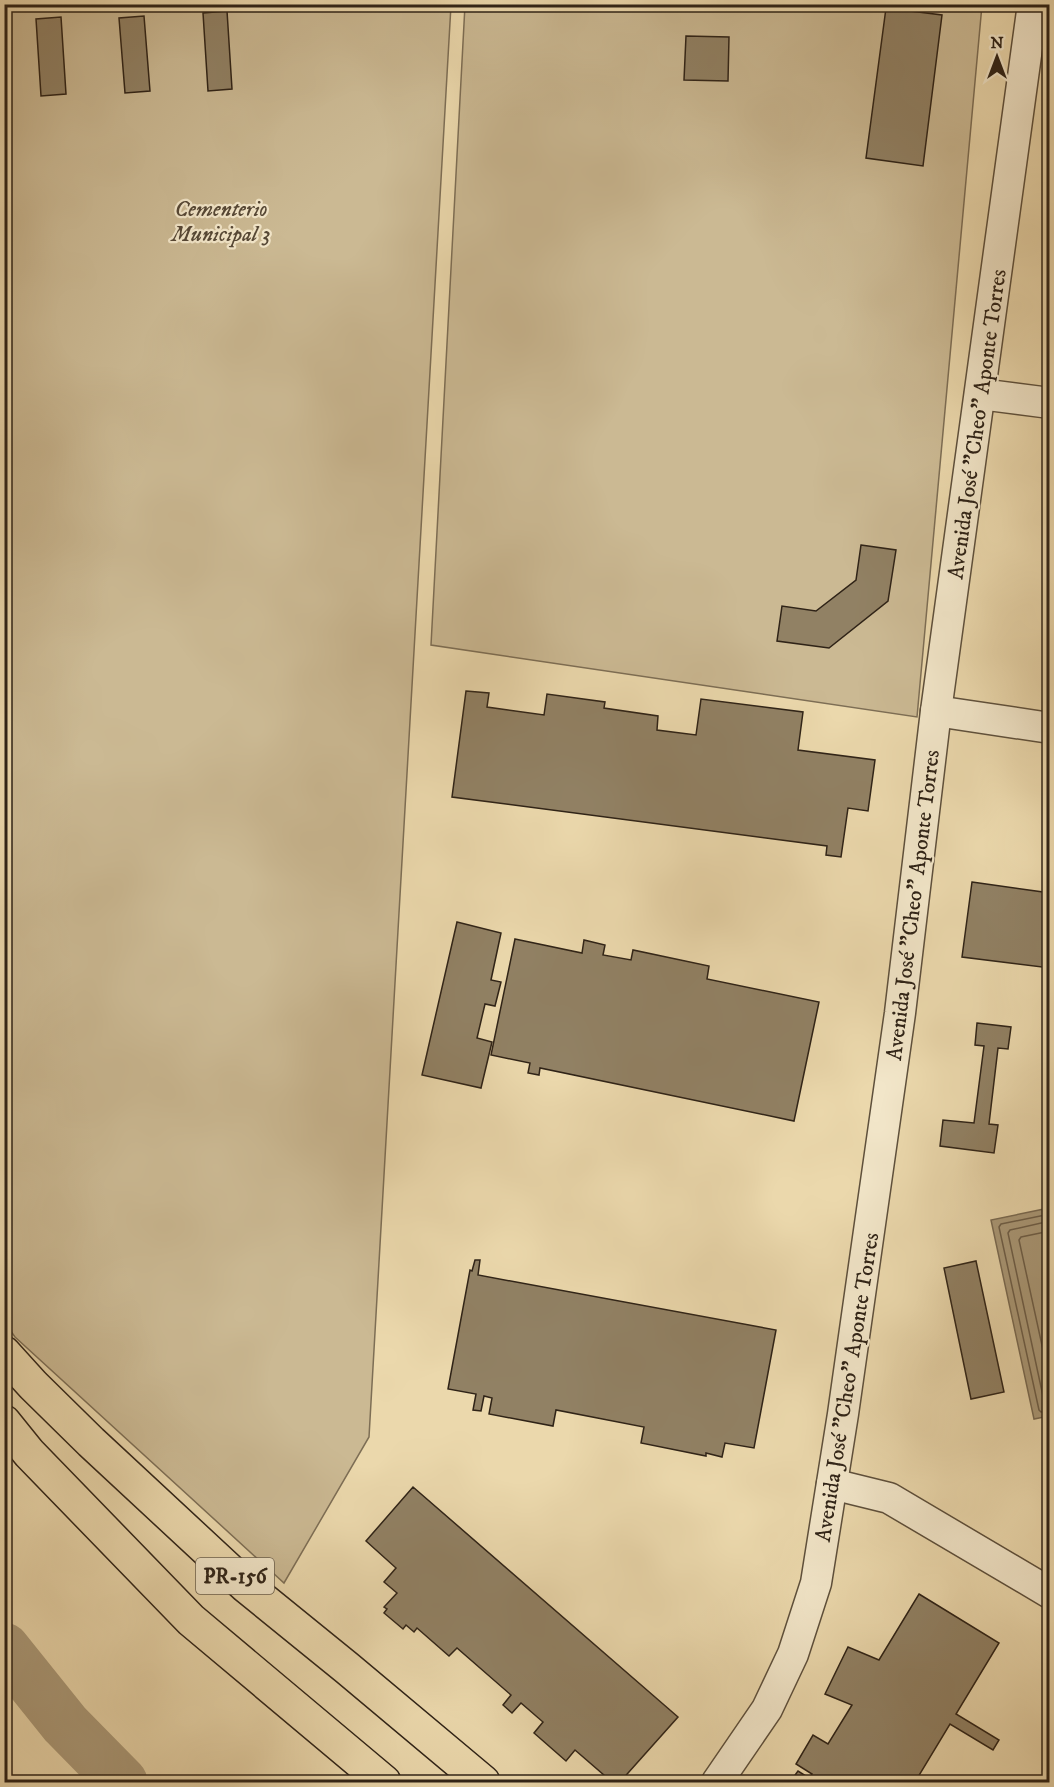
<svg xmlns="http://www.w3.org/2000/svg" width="1054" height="1787" font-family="'IM FELL DW Pica',serif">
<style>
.green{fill:#cbb993;stroke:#7d6e55;stroke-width:1.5}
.water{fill:#ab9a79;stroke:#796a52;stroke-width:1.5}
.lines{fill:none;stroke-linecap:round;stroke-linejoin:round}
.shore{stroke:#6d5e48;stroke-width:1.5}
.river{stroke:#ab9a79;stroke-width:51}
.building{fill:#918164;stroke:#2f2317;stroke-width:1.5}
.minor-casing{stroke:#5e503c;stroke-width:33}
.major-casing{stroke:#2f2317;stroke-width:36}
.minor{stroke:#f2e6c9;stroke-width:30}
.major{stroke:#ebd8ac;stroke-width:33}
.labels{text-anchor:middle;stroke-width:4.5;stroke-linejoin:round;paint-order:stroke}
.shield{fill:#f2e6c9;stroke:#6a5e4c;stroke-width:1.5}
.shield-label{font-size:21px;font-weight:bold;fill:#2f2317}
.park-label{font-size:22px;font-style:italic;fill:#564836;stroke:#f2e6c9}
.street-label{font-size:22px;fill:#2f2317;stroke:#f2e6c9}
</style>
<rect width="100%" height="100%" fill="#ebd8ac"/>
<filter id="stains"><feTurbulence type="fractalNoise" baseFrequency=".00333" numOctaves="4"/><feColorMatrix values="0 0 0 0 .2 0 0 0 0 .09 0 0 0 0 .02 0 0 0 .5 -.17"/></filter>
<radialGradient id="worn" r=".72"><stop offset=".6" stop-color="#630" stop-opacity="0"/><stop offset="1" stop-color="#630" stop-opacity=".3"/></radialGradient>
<!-- green -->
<g class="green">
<path d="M4,5H451L369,1437L284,1583L15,1337L5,1323Z"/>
<path d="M465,5H982L917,717L431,645Z"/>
</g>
<!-- water -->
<path class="water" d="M1049,1208V1416L1034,1419L991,1220Z"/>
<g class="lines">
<!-- shore -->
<g class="shore">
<path d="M1050,1214L1001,1224L999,1227L1039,1410L1041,1412L1050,1411"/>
<path d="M1050,1221L1010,1230L1008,1233L1044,1401L1050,1403"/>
<path d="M1050,1231L1021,1237L1019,1240L1050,1382"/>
</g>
<!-- river -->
<path class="river" d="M4,1648L65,1724L122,1782"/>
</g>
<!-- building -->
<g class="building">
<path d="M886,8L942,15L923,166L866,158Z"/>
<path d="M227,11L232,89L208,91L203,13Z"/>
<path d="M144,16L150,91L125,93L119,18Z"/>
<path d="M61,17L66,94L41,96L36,19Z"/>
<path d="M686,36L729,37L728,81L684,80Z"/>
<path d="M861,545L896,550L888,601L829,648L777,641L782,606L816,611L856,580Z"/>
<path d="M466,691L489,693L487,707L544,715L547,694L605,702L604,708L658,716L657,730L696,735L701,699L803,712L798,750L875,760L868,811L848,808L841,857L826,855L827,846L452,797Z"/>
<path d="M972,882L1050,893V968L962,957Z"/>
<path d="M457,922L501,933L491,980L501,982L495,1006L485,1004L477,1038L492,1042L481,1088L422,1075Z"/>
<path d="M515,939L582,953L584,940L605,945L603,955L631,960L633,950L709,966L707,979L819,1002L794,1121L540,1068L539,1075L528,1073L530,1063L491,1055Z"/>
<path d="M977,1023L1011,1027L1008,1049L998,1048L989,1124L998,1125L994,1153L940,1146L943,1120L974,1123L984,1046L975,1045Z"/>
<path d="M475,1260H480L478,1275L776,1330L754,1448L725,1443L722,1457L706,1453V1456L641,1443L644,1427L556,1410L553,1426L489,1414L492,1398L484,1396L481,1411L473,1410L476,1394L448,1389L470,1270L472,1271Z"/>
<path d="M976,1261L1004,1392L971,1399L944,1268Z"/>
<path d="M413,1487L678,1717L620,1782H612L575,1750L566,1761L534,1733L543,1722L521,1703L512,1713L503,1705L511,1695L457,1648L449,1656L417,1628L414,1632L406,1625L403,1629L384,1613L387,1609L384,1607L397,1593L384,1582L396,1568L366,1541Z"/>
<path d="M919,1594L999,1643L956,1714L999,1740L993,1750L950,1724L915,1782H790L798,1771L809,1778L812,1774L796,1764L813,1735L828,1744L852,1705L825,1694L848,1647L879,1660Z"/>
</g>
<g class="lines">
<!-- minor casing -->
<g class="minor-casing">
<g id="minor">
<path d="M980,394L1050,403"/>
<path d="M936,711L1050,728"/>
<path d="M832,1484L889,1498L1050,1593"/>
<path d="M717,1782L767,1709L793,1654L816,1583L843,1414L900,1013L936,711L1033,4"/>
</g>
</g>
<!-- major casing -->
<g class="major-casing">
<g id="major">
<path d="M4,1353L33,1385L91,1442L246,1586L347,1668L483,1782"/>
<path d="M4,1422L29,1453L191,1620L384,1782"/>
</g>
</g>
<!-- minor -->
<use href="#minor" class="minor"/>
<!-- major -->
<use href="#major" class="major"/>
</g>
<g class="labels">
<!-- shield labels -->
<rect class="shield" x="196" y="1558" width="78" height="36" rx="4.5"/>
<g class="shield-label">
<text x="235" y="1583">PR-156</text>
</g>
<!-- park labels -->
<g class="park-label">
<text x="221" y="216">Cementerio<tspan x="221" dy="25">Municipal 3</tspan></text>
</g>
<!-- street labels -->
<g class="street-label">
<text transform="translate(976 424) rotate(-82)" y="8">Avenida José "Cheo" Aponte Torres</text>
<text transform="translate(912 905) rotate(-83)" y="8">Avenida José "Cheo" Aponte Torres</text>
<text transform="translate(846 1387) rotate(-81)" y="8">Avenida José "Cheo" Aponte Torres</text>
</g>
</g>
<!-- margin -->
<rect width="1054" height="1787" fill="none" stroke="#ebd8ac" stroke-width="24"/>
<rect x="6" y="6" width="1042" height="1775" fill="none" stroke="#2f2317" stroke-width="3"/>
<rect x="12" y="12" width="1030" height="1763" fill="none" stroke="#2f2317" stroke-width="1.5"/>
<!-- north arrow -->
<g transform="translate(997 57)" stroke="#f2e6c9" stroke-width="4.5" paint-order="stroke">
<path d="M0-4.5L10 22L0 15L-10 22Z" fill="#2f2317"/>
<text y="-9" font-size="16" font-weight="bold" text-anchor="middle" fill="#2f2317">N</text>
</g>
<rect width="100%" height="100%" filter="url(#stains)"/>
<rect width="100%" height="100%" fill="url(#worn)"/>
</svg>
